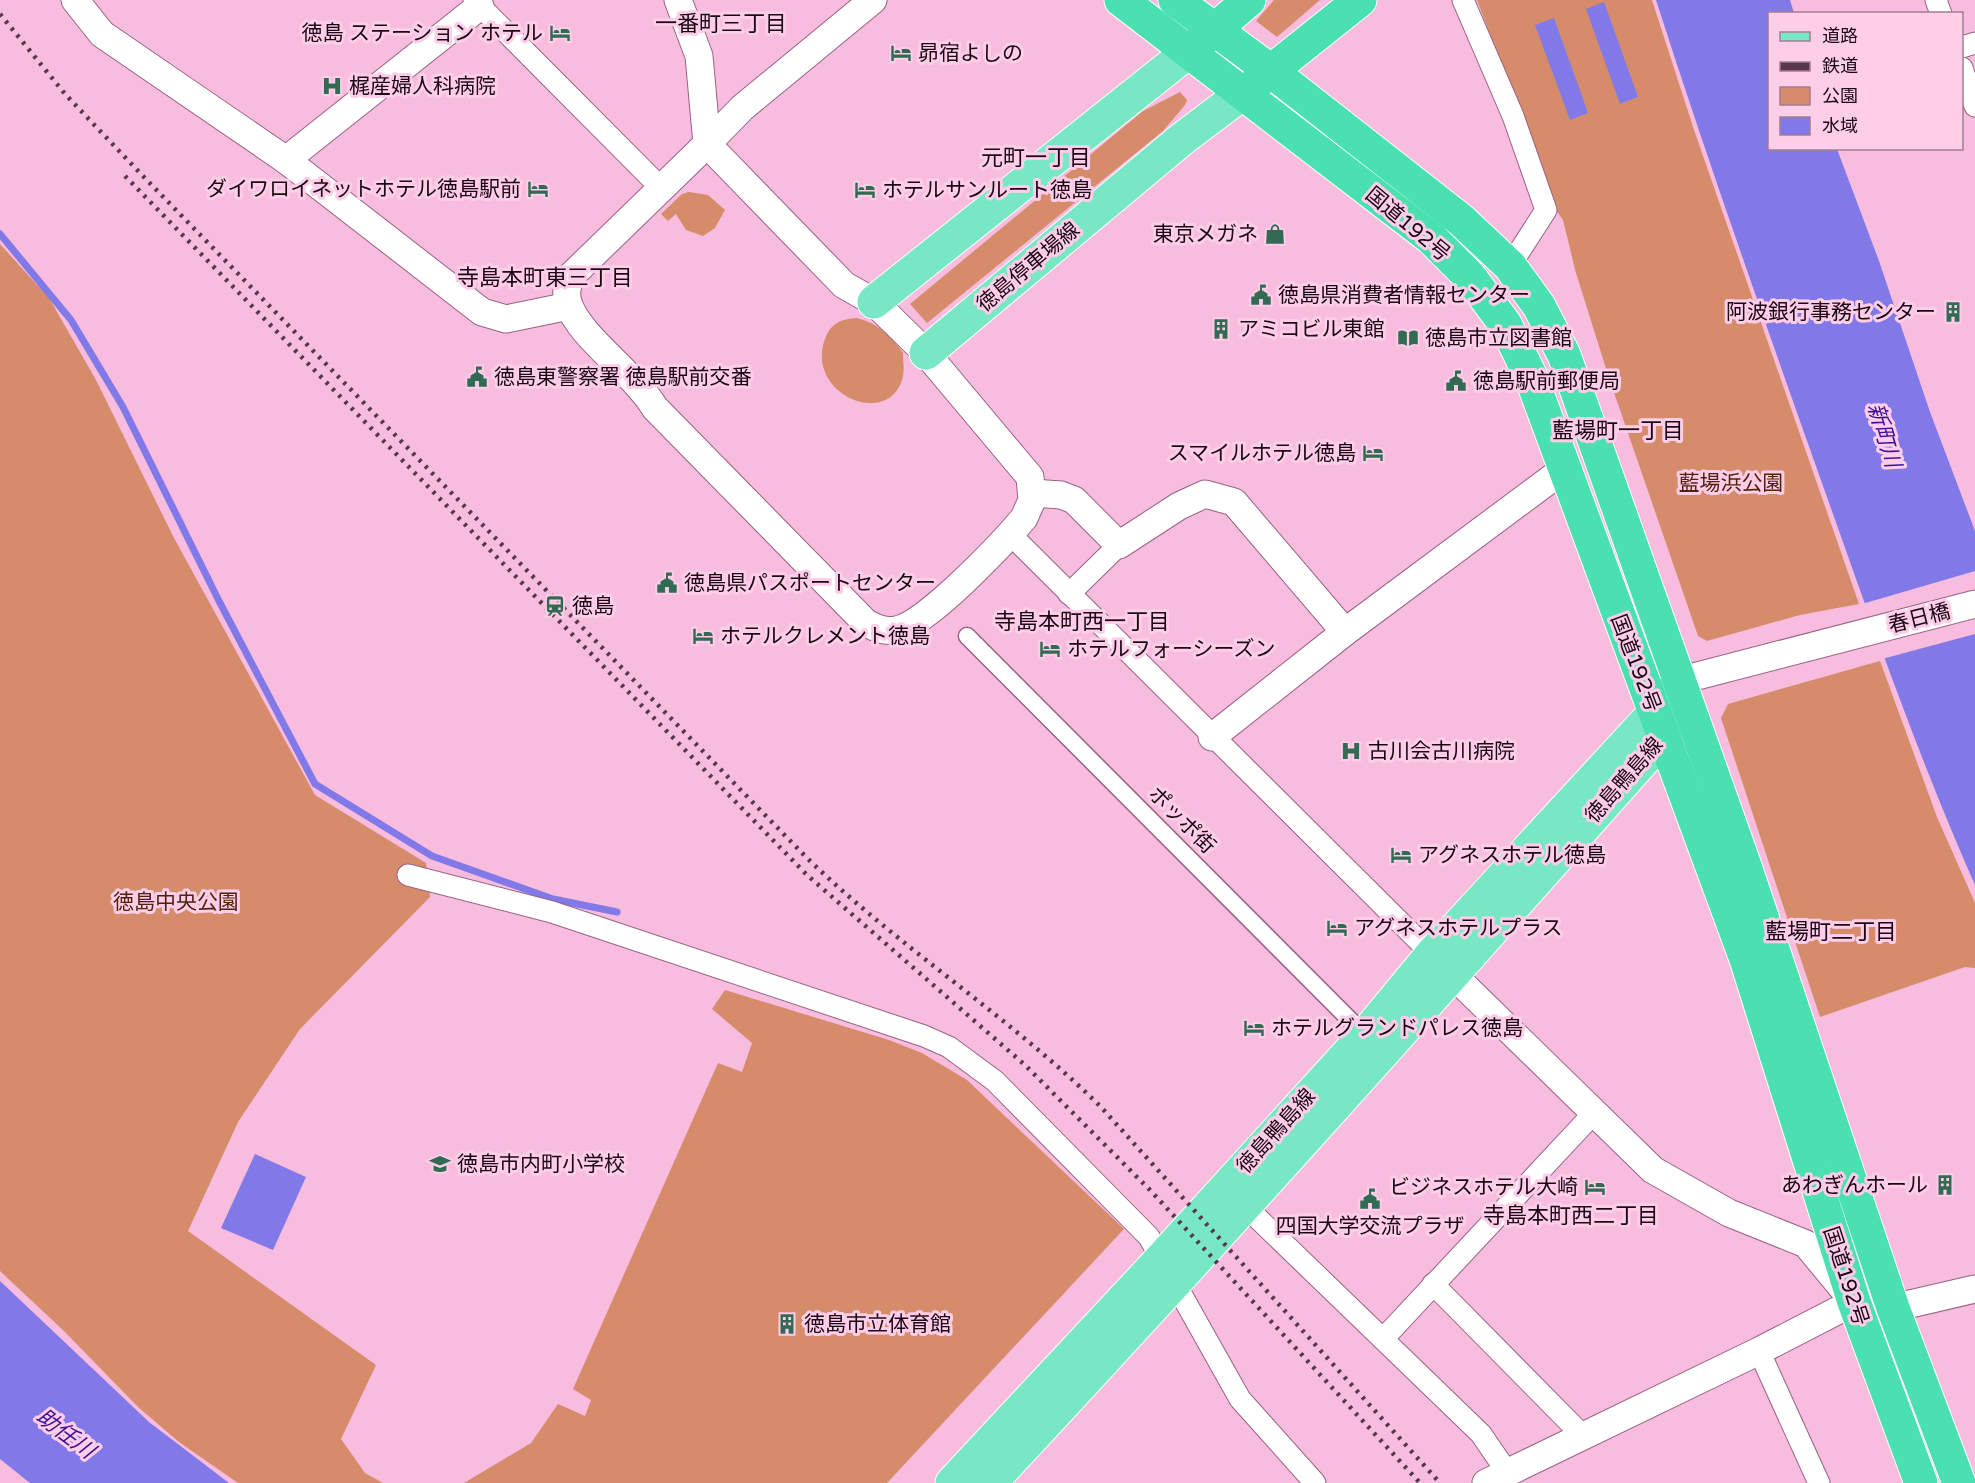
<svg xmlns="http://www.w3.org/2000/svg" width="1975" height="1483" font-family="'Varela Round','Noto Sans JP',sans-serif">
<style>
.green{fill:#d68b6a}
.water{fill:#8079e7}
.pier{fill:#f8bcde}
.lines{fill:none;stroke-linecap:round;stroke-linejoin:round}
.stream{stroke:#8079e7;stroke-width:7}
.pedestrian-casing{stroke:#986282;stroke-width:19}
.minor-casing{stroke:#986282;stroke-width:23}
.tertiary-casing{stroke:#986282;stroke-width:29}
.primary-casing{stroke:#fff;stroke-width:35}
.trunk-casing{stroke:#fff;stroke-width:35}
.pedestrian{stroke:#fff;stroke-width:16}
.minor{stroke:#fff;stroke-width:21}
.tertiary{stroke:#fff;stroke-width:27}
.primary{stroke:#78e8c4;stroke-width:33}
.trunk{stroke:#4be0b0;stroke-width:33}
.rail{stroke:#56384a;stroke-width:4.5;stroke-dasharray:3 6;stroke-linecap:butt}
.labels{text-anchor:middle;stroke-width:6;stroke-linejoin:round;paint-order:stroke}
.poi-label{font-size:21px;fill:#1a0713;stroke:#fecde8;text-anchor:start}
.street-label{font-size:21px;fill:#1a0713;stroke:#fecde8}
.park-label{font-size:21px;fill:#50220c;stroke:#fecde8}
.neighbourhood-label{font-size:22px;fill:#1a0713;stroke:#fecde8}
.water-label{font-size:22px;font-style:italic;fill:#391298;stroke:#fecde8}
</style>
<rect width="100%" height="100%" fill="#f8bcde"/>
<!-- green -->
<g class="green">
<path d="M1274,0H1320L1277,37L1256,21Z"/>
<path d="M1477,0H1652L1694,130L1859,604L1800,615L1707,641L1698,636L1609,378L1576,273L1563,220L1556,210Z"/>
<path d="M1180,92L1187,100L1185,105L1163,131L927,323L910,304L1143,111Z"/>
<path d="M689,192L708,195L725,210L715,228L703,236L686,230L676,214L668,221L661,214L682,194Z"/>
<path d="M0,244L49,298L96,380L174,538L315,795L426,863L430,897L300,1029L238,1122L188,1231L376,1365L341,1439L365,1473L383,1483H238L179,1442L138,1407L65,1332L0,1271Z"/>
<path d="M857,318C877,323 891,335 903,353C903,361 905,372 902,380C886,429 805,393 825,339C831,323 841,319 857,318Z"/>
<path d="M1880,661L1937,817L1975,903V968L1965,967L1820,1017L1721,718L1728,704Z"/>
<path d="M725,990L889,1040L922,1053L967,1080L1124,1229L887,1483H464L531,1443L558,1404L585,1416L591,1400L573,1389L718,1063L742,1072L752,1043L712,1009Z"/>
</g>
<!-- water -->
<g class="water">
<path d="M1656,0H1790L1794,13L1770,14V148L1837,149L1879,261L1930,412L1975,531V885C1917,754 1870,618 1822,483C1765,322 1708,162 1656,0Z"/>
<path d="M1604,2L1638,97L1620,104L1586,9Z"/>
<path d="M1554,18L1588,113L1570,120L1535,25Z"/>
<path d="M255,1154L306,1177L273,1250L221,1228Z"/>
<path d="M0,1281L149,1422L229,1483H30L0,1459Z"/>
</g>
<!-- pier -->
<path class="pier" d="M1975,571V634L1882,659L1862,604Z"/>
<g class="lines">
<!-- stream -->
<path class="stream" d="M0,234L71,320L123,407L219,601L315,784L432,856L553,899L617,912"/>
<!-- pedestrian casing -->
<g class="pedestrian-casing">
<path id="pedestrian" d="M967,636L1365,1035"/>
</g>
<!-- minor casing -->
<g class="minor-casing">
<g id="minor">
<path d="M474,0L662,189"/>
<path d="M1463,0L1513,116L1546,210L1510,266"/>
<path d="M1936,0L1941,14"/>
<path d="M1962,47L1975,43"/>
<path d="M1962,68L1975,106"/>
<path d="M1010,534L1439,961"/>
<path d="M1069,594L1119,545"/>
<path d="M408,875L552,912L924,1036L949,1047L995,1081L1149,1237L1240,1399L1315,1483"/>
<path d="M1245,1206L1481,1434L1507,1472"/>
<path d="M1433,1284L1584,1437"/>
<path d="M1383,1339L1593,1114"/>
<path d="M1759,1351L1819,1483"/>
</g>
</g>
<!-- tertiary casing -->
<g class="tertiary-casing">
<g id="tertiary">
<path d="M75,0L102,34L286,160L482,312L506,319L569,306"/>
<path d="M678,0L699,56L707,144"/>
<path d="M707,144L844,285L874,302L926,353L1030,477L1032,500L1024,518C1002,544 926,625 896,630C884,632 875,628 865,622L655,408C634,373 580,337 569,305C565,295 567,287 570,277Z"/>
<path d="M707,144L742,108L873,0"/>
<path d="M286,160L480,6"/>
<path d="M1032,493L1061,495L1074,500L1119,545L1179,506L1205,494L1234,502L1345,632"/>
<path d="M1678,681L1975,604"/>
<path d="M1212,737L1345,632L1564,469"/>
<path d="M1453,975L1653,1170L1729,1213L1806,1244L1849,1296"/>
<path d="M1486,1483L1759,1351L1854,1302L1893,1308L1975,1289"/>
</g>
</g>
<!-- primary casing -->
<g class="primary-casing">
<g id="primary">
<path d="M874,302L1188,52"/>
<path d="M926,353L1182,139L1243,93"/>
<path d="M952,1483L1161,1259L1365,1035L1432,954L1654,713L1670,692"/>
<path d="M990,1483C1219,1238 1442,987 1665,736L1670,712"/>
</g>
</g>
<!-- trunk casing -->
<g class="trunk-casing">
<g id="trunk">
<path d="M1121,0L1431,238L1470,277L1505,324L1531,377L1746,959L1854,1302L1921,1483"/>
<path d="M1175,0L1271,71L1461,220L1510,266L1539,306L1564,355L1745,866L1893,1308L1959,1483"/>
<path d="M1199,43L1249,0"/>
<path d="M1256,83L1360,0"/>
</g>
</g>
<!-- pedestrian -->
<use href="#pedestrian" class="pedestrian"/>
<!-- minor -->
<use href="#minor" class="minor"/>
<!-- tertiary -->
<use href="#tertiary" class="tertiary"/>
<!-- primary -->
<use href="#primary" class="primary"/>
<!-- trunk -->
<use href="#trunk" class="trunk"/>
<!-- rail -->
<g class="rail">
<path d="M0,14L65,94L140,173L805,856C898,947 1009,1016 1101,1107L1440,1483"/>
<path d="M125,176L807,875L1025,1065L1150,1190L1420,1483"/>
</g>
</g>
<!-- icons -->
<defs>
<g id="hotel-bare" transform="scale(1.62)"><path d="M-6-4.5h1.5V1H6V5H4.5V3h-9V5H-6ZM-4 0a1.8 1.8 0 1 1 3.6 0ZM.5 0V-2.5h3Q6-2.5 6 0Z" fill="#326a53" stroke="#fecde8" stroke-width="2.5" paint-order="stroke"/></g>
<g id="hospital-bare" transform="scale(1.62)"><path d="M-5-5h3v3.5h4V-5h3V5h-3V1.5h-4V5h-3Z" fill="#326a53" stroke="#fecde8" stroke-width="2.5" paint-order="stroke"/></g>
<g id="shop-bare" transform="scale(1.62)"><path d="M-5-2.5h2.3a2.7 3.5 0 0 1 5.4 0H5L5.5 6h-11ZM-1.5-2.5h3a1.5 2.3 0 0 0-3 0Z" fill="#326a53" stroke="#fecde8" stroke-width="2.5" paint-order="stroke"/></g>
<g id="civic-bare" transform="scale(1.62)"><path d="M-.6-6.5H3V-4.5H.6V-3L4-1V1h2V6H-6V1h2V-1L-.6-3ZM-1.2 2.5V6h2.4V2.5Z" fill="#326a53" stroke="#fecde8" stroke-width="2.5" paint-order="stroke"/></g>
<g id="building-bare" transform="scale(1.62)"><path d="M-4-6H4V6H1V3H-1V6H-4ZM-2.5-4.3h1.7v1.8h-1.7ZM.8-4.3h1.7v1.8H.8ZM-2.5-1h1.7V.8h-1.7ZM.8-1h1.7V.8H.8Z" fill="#326a53" stroke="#fecde8" stroke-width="2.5" paint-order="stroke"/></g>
<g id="library-bare" transform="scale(1.62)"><path d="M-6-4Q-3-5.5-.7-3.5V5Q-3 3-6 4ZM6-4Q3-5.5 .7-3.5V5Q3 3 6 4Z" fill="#326a53" stroke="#fecde8" stroke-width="2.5" paint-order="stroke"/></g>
<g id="station-bare" transform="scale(1.62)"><path d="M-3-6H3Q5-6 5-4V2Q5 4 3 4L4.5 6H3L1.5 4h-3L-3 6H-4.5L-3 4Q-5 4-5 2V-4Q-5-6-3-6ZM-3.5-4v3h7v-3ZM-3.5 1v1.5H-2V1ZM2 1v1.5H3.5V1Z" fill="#326a53" stroke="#fecde8" stroke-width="2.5" paint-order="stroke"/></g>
<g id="school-bare" transform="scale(1.62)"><path d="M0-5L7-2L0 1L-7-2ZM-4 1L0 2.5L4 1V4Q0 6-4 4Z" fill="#326a53" stroke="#fecde8" stroke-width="2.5" paint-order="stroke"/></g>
</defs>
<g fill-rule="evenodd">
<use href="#hotel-bare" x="560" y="33"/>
<use href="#hotel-bare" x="901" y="53"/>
<use href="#hospital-bare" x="332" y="86"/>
<use href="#hotel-bare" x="538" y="189"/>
<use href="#hotel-bare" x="865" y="190"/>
<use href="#shop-bare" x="1275" y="234"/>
<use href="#civic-bare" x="1261" y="295"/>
<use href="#building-bare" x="1953" y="312"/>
<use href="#building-bare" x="1221" y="329"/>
<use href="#library-bare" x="1408" y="338"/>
<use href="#civic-bare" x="477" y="377"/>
<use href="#civic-bare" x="1456" y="381"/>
<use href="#hotel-bare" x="1373" y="453"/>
<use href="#civic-bare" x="667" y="583"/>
<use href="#station-bare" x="555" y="606"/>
<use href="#hotel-bare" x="703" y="636"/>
<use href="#hotel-bare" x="1050" y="649"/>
<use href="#hospital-bare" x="1351" y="751"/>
<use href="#hotel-bare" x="1401" y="855"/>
<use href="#hotel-bare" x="1337" y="928"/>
<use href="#hotel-bare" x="1254" y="1028"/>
<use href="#school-bare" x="440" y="1164"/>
<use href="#building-bare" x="1945" y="1185"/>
<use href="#hotel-bare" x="1595" y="1187"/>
<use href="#civic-bare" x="1370" y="1199"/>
<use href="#building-bare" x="787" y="1324"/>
</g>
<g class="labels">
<!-- poi labels -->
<g class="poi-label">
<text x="543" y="40" text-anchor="end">徳島 ステーション ホテル</text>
<text x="918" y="60">昴宿よしの</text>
<text x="349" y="93">梶産婦人科病院</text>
<text x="521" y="196" text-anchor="end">ダイワロイネットホテル徳島駅前</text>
<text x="882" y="197">ホテルサンルート徳島</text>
<text x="1258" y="241" text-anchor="end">東京メガネ</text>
<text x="1278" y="302">徳島県消費者情報センター</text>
<text x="1936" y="319" text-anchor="end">阿波銀行事務センター</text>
<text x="1238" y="336">アミコビル東館</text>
<text x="1425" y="345">徳島市立図書館</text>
<text x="494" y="384">徳島東警察署 徳島駅前交番</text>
<text x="1473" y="388">徳島駅前郵便局</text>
<text x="1356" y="460" text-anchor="end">スマイルホテル徳島</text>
<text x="684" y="590">徳島県パスポートセンター</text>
<text x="572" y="613">徳島</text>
<text x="720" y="643">ホテルクレメント徳島</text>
<text x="1067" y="656">ホテルフォーシーズン</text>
<text x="1368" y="758">古川会古川病院</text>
<text x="1418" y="862">アグネスホテル徳島</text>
<text x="1354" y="935">アグネスホテルプラス</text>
<text x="1271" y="1035">ホテルグランドパレス徳島</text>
<text x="457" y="1171">徳島市内町小学校</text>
<text x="1928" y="1192" text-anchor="end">あわぎんホール</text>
<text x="1578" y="1194" text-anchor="end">ビジネスホテル大崎</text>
<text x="1370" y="1233" text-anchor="middle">四国大学交流プラザ</text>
<text x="804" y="1331">徳島市立体育館</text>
</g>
<!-- street labels -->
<g class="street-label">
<text transform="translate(1408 224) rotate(40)" y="7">国道192号</text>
<text transform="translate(1028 267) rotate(-40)" y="7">徳島停車場線</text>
<text transform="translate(1919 618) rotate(-14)" y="7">春日橋</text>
<text transform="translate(1636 663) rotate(69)" y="7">国道192号</text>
<text transform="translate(1624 780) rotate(-49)" y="7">徳島鴨島線</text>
<text transform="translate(1182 820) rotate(45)" y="7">ポッポ街</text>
<text transform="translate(1276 1131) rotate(-48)" y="7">徳島鴨島線</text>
<text transform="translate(1846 1276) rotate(72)" y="7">国道192号</text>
</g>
<!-- park labels -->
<g class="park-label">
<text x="1731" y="490">藍場浜公園</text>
<text x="176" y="909">徳島中央公園</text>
</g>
<!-- neighbourhood labels -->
<g class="neighbourhood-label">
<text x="721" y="31">一番町三丁目</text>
<text x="1036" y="165">元町一丁目</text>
<text x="545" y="285">寺島本町東三丁目</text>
<text x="1618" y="438">藍場町一丁目</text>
<text x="1082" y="629">寺島本町西一丁目</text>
<text x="1831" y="939">藍場町二丁目</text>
<text x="1571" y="1223">寺島本町西二丁目</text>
</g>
<!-- water labels -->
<g class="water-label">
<text transform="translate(1885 435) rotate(73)" y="8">新町川</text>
<text transform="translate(66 1433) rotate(37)" y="8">助任川</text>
</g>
</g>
<!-- legend -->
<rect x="1768" y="12" width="195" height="138" fill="#fecde8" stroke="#a37e93" stroke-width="1.5"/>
<rect x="1780" y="32" width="30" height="9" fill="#78e8c4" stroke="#a37e93" stroke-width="1.5"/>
<text x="1822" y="42" font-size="18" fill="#1a0713">道路</text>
<rect x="1780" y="62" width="30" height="9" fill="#56384a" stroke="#a37e93" stroke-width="1.5"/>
<text x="1822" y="72" font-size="18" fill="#1a0713">鉄道</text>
<rect x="1780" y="87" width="30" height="18" fill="#d68b6a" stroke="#a37e93" stroke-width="1.5"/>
<text x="1822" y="102" font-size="18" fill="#1a0713">公園</text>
<rect x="1780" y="117" width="30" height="18" fill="#8079e7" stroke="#a37e93" stroke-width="1.5"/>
<text x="1822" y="132" font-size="18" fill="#1a0713">水域</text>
</svg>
